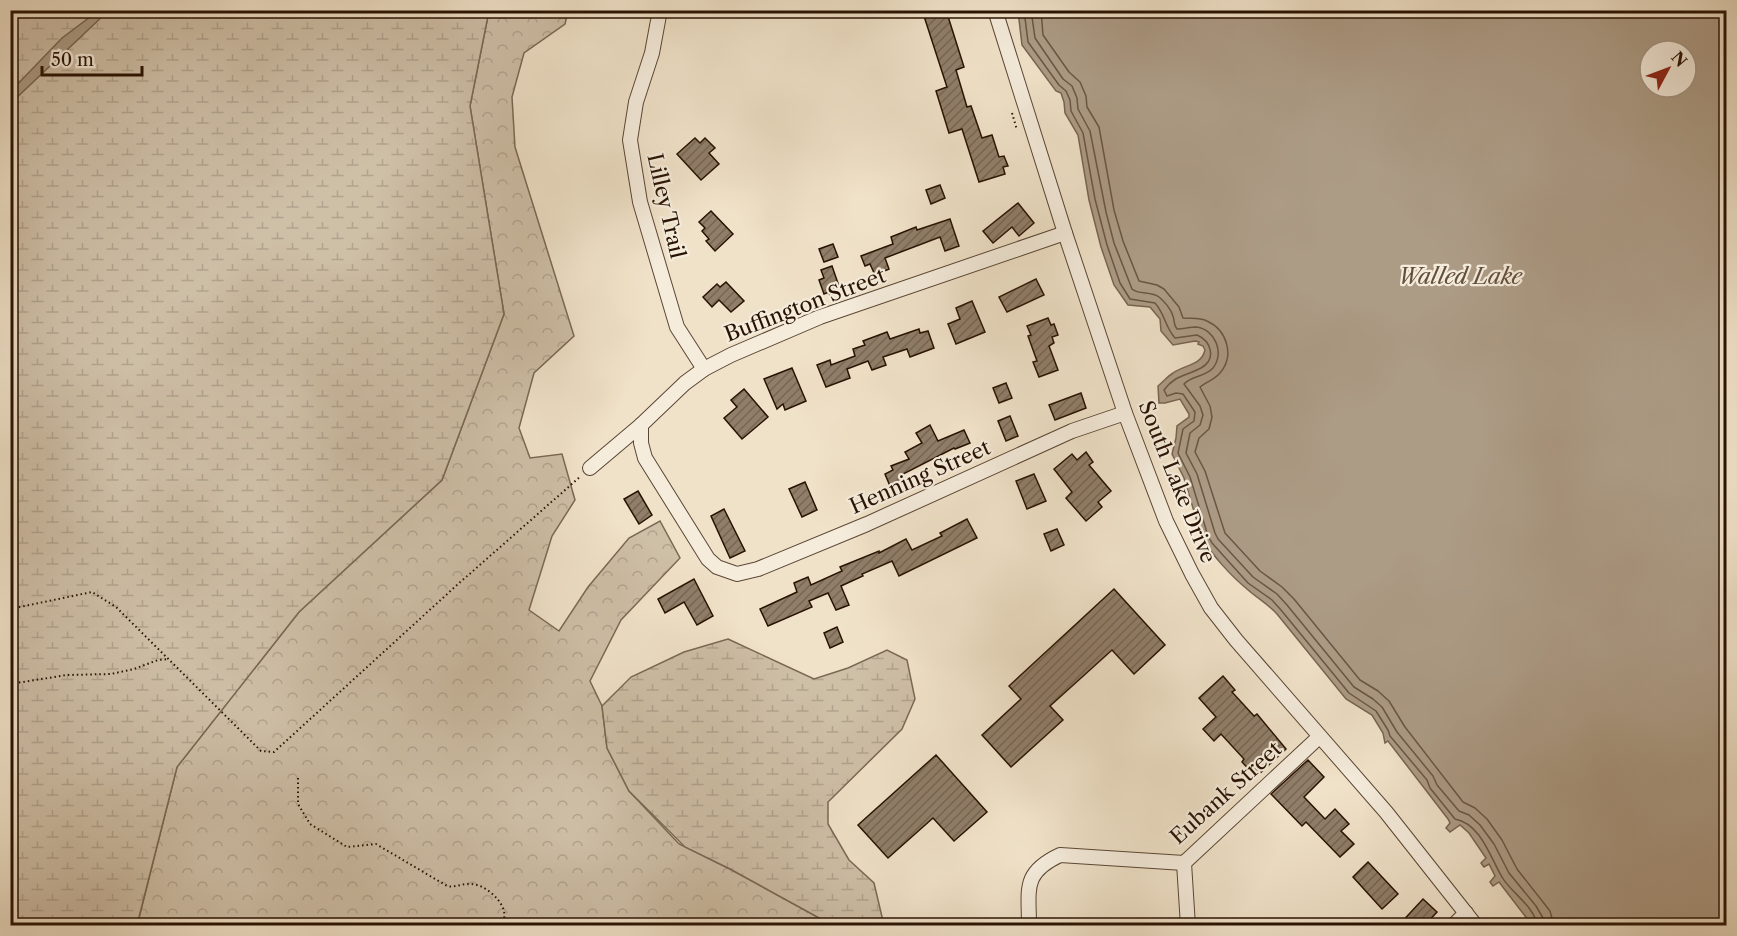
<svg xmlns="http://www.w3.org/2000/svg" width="1737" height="936" font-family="'Libre Caslon Text',serif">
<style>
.forest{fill:url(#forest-crowns);stroke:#7b6854;stroke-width:1.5}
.wetland{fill:url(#wetland-marsh);stroke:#7b6854;stroke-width:1.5}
.water{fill:#ac9b85;stroke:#776451;stroke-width:1.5;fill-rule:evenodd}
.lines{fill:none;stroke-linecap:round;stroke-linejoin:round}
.shore{stroke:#6a5644;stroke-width:1.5}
.building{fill:url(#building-hatch);stroke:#281202;stroke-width:1.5}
.street-casing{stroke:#5a4634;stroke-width:16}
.path{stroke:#281202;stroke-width:2;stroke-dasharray:1.5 3;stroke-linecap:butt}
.street{stroke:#f5ecdc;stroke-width:14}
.labels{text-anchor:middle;stroke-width:4.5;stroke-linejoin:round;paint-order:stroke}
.street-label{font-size:21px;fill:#281202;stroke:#f5ecdc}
.water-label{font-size:22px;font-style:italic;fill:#63503d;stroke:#f5ecdc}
</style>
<defs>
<pattern id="forest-crowns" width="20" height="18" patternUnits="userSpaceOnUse" patternTransform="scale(1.5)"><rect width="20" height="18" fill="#cebfa7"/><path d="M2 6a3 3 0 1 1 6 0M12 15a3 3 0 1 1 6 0" fill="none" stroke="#b1a38e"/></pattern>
<pattern id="wetland-marsh" width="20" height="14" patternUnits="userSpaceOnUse" patternTransform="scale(1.5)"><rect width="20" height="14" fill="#cebfa7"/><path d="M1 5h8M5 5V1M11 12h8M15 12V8" fill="none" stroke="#b1a38e"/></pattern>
<pattern id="building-hatch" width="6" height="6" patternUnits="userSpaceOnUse" patternTransform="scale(1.5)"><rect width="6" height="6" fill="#907e69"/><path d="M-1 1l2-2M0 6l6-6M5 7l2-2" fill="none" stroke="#766654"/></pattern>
</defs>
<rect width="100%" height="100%" fill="#f0e2c9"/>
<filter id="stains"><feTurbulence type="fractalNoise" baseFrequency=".00333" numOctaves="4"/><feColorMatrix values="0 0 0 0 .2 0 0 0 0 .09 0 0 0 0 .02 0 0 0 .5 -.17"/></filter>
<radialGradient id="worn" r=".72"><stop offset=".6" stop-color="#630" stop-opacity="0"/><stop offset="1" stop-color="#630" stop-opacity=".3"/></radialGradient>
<!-- forest -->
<path class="forest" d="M489,11H568L565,24L524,53L512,97L515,147L574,336L534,373L519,428L530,458L562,454L575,500L552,536L529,610L559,631L588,587L629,538L660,521L680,558L621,620L590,681L602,706L607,748L629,791L679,844L730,869L832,925L137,926L177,767L299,612L442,480L504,314L470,106Z"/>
<!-- wetland -->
<g class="wetland">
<path d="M10,11H489L470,106L504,314L442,480L299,612L177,767L137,925H11Z"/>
<path d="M728,639L814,679L848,668L887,650L907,660L915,699L902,729L828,802V824L849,860L874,883L883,921L878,925H832L730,869L685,847L629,791L607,748L602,706L631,677L684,652Z"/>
</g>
<!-- water -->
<g class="water">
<path d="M98,11H108L11,103V91L62,38Z"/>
<path d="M1018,11H1726V925H1532L1499,882L1493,886L1490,882L1495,876L1489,864L1484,867L1481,863L1486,858L1469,833L1460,825L1450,832L1446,828L1450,823L1448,819L1388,741L1385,743L1383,733L1372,715L1346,699L1277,614C1268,604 1257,598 1247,589C1231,576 1213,556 1202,538L1184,478L1172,454L1176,438L1177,426L1189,417V414L1180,399L1165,403H1159L1158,386C1163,382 1168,376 1173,373C1186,364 1201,366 1205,350L1203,346L1198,344L1199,342L1195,341L1173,345L1161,331L1160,319L1150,307L1128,305L1114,285L1101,247L1089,200L1078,135L1065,113L1064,102L1061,93L1056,91L1022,45ZM1650,51H1686V87H1650Z"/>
</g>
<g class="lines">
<!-- shore -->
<g class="shore">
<path d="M1024,10L1028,42L1059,85L1066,91L1070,100L1071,111L1083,133L1095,199L1107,245L1120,283L1130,299L1155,303C1165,314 1165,327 1175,338L1197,335C1211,341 1217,359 1201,368C1186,376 1175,375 1164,390L1167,396L1176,393L1183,394L1195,412L1194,421L1183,429L1178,453L1190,477L1208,536L1212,543L1248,583L1272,600L1281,610L1349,693L1376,711L1388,730L1390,736L1427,780L1430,788L1455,819C1481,824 1490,857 1502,877C1511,893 1535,906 1537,926"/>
<path d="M1031,10L1035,38L1063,79L1072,86L1077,98L1078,109L1090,131L1106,212L1114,243L1132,289C1139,295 1151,291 1159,297C1164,301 1171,309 1173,316C1175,322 1173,324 1177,329C1183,329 1190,327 1196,327C1215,329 1225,353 1213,368C1205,377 1191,376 1184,384L1200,406L1203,415L1200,425L1190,433L1186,453L1197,474L1215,533L1218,539L1253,577L1277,594L1287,605L1354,687L1373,699L1382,707L1397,732L1433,776L1437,785L1459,811L1469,815L1480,825L1494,844L1509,873L1536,906L1543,918L1545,926"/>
<path d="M1041,10L1043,35L1069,72L1080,82L1086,96L1087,107L1099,127L1114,210L1123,241L1139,281L1157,285L1164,289L1179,307L1183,318C1191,319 1199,317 1207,321C1227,330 1235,356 1220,373C1214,380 1206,382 1200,387L1210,406L1212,417L1209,429L1199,438L1195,452L1205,471L1225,533L1260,571L1282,587L1294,599L1360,680L1378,691L1389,701L1405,727L1463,802L1475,808L1487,819L1502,840L1517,869L1550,911L1554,926"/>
</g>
</g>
<!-- building -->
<g class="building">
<path d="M922,10H946L964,67L956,70L967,107L971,106L982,138L992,135L999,157L1004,156L1008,166L1003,167L1005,174L979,182L962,129L949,133L936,91L947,87Z"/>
<path d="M695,138L700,143L705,138L715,148L709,153L719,164L701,180L677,154Z"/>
<path d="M940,185L945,198L931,204L926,190Z"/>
<path d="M1018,203L1034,223L1019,236L1012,227L993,243L983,231Z"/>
<path d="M711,211L733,234L715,251L706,241L709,239L702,231L705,228L699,222Z"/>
<path d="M950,219L959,246L945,251L940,237L885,258L889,269L875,275L870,264L865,266L861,256L893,244L891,237L916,227L917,230Z"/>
<path d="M833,244L838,257L824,262L819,249Z"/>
<path d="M832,266L841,292L830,296L829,292L824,294L819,280L824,278L821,270Z"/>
<path d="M1036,279L1044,295L1007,312L999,297Z"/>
<path d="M726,282L744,301L731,312L719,300L712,307L703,297L717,284L720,287Z"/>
<path d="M972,301L985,332L956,344L948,324L960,319L956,308Z"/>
<path d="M1048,318L1051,325L1054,324L1058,335L1052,337L1054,343L1049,346L1058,370L1039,377L1033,362L1037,361L1028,336L1031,335L1027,326Z"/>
<path d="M919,329L920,333L928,331L934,348L910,357L907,349L883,357L886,365L872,370L868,361L847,369L850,378L826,387L817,365L830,360L831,365L855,356L853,349L865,345L863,341L887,332L890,339Z"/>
<path d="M792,368L806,401L785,410L783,404L777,409L764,379Z"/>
<path d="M1006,383L1012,398L999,403L993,388Z"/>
<path d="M744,389L768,417L742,439L724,418L737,407L731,400Z"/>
<path d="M1081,393L1086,408L1055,420L1049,405Z"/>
<path d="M1010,416L1018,436L1006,441L998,421Z"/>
<path d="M930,425L938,441L964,430L970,443L955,449L954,448L903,474L905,479L890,486L885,474L893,470L891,466L909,459L905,452L922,443L916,433Z"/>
<path d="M1086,452L1093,462L1089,465L1111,491L1098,502L1102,507L1086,521L1066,498L1072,492L1054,469L1072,454L1077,460Z"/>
<path d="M1034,474L1046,501L1027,509L1016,481Z"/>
<path d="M805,482L817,510L802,517L789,489Z"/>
<path d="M638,491L652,515L639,524L624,499Z"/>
<path d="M724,509L745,551L730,558L711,516Z"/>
<path d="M967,519L977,538L899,576L892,561L862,574L863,576L841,586L849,605L836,610L828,593L809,601L812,607L768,626L760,609L797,592L794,583L808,577L811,585L842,571L840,567L879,551V553L906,539L912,550L942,536L940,533Z"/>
<path d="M1057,529L1064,545L1051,551L1044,534Z"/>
<path d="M694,579L713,616L697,625L684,602L665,613L658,599Z"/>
<path d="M1114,589L1165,645L1134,674L1112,650L1050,706L1063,720L1011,767L982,735L1021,699L1009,686Z"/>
<path d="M837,627L843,642L830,648L824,633Z"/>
<path d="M1223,676L1235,690L1232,692L1254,716L1257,714L1286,749L1256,777L1242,762L1244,759L1221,734L1214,741L1203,729L1216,717L1199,698Z"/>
<path d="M936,755L987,812L954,841L933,818L888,858L858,825Z"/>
<path d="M1308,760L1324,777L1304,797L1325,819L1335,809L1349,824L1341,831L1354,844L1340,857L1306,822L1302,826L1271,794Z"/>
<path d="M1368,862L1398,894L1382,909L1353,877Z"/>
<path d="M1423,899L1437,912L1424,926H1398Z"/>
</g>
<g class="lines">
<!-- street casing -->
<g class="street-casing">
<g id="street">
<path d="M660,10L652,53L636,102L630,140L640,202L677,327L704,369"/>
<path d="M995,10L1065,233L1125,413L1166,521L1192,574L1211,608L1236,640L1386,812L1476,926"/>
<path d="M641,425V443L645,458L708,559L717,567L737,574L758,569L867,524L1072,431L1125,413"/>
<path d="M590,468L641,425L685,383L704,369L731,355L820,317L1065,233"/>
<path d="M1184,863L1188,926"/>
<path d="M1029,926C1029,889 1022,873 1060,855L1184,863L1319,737"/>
<path d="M1453,926L1466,913"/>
</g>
</g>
<!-- path -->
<g class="path">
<path d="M1012,113L1017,130"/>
<path d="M10,609L92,592L116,607L261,751L274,752L457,585L581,476"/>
<path d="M10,684L67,675L111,674L134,669L158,660L169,659"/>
<path d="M298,778V804L310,824L347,847L376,844L447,886C456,888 462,883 471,884C484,884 501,899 504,911C505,916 504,920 503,926"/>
</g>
<!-- street -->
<use href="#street" class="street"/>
</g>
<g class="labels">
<!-- street labels -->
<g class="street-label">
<text transform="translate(666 206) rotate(77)" y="7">Lilley Trail</text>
<text transform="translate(805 305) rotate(-21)" y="7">Buffington Street</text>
<text transform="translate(920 477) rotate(-24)" y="7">Henning Street</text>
<text transform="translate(1177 482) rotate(68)" y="7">South Lake Drive</text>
<text transform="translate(1226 793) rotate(-42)" y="7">Eubank Street</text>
</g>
<!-- water labels -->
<g class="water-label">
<text x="1460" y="284">Walled Lake</text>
</g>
</g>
<!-- margin -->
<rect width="1737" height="936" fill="none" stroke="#f0e2c9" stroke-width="36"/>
<rect x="12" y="12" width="1713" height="912" fill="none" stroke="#281202" stroke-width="3"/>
<rect x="18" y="18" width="1701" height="900" fill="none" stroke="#281202" stroke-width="1.5"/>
<!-- north arrow -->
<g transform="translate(1668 69) rotate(49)"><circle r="28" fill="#f5ecdc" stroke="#a39585" stroke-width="1.5"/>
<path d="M0-4.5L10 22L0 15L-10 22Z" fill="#8f2418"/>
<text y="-9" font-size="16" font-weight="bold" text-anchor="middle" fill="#281202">N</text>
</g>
<!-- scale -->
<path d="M42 66v9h100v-9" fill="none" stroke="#281202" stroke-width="3"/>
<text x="51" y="66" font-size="18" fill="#281202" stroke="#f5ecdc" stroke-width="4.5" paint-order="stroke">50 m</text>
<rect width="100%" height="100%" filter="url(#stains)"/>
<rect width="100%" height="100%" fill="url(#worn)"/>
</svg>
